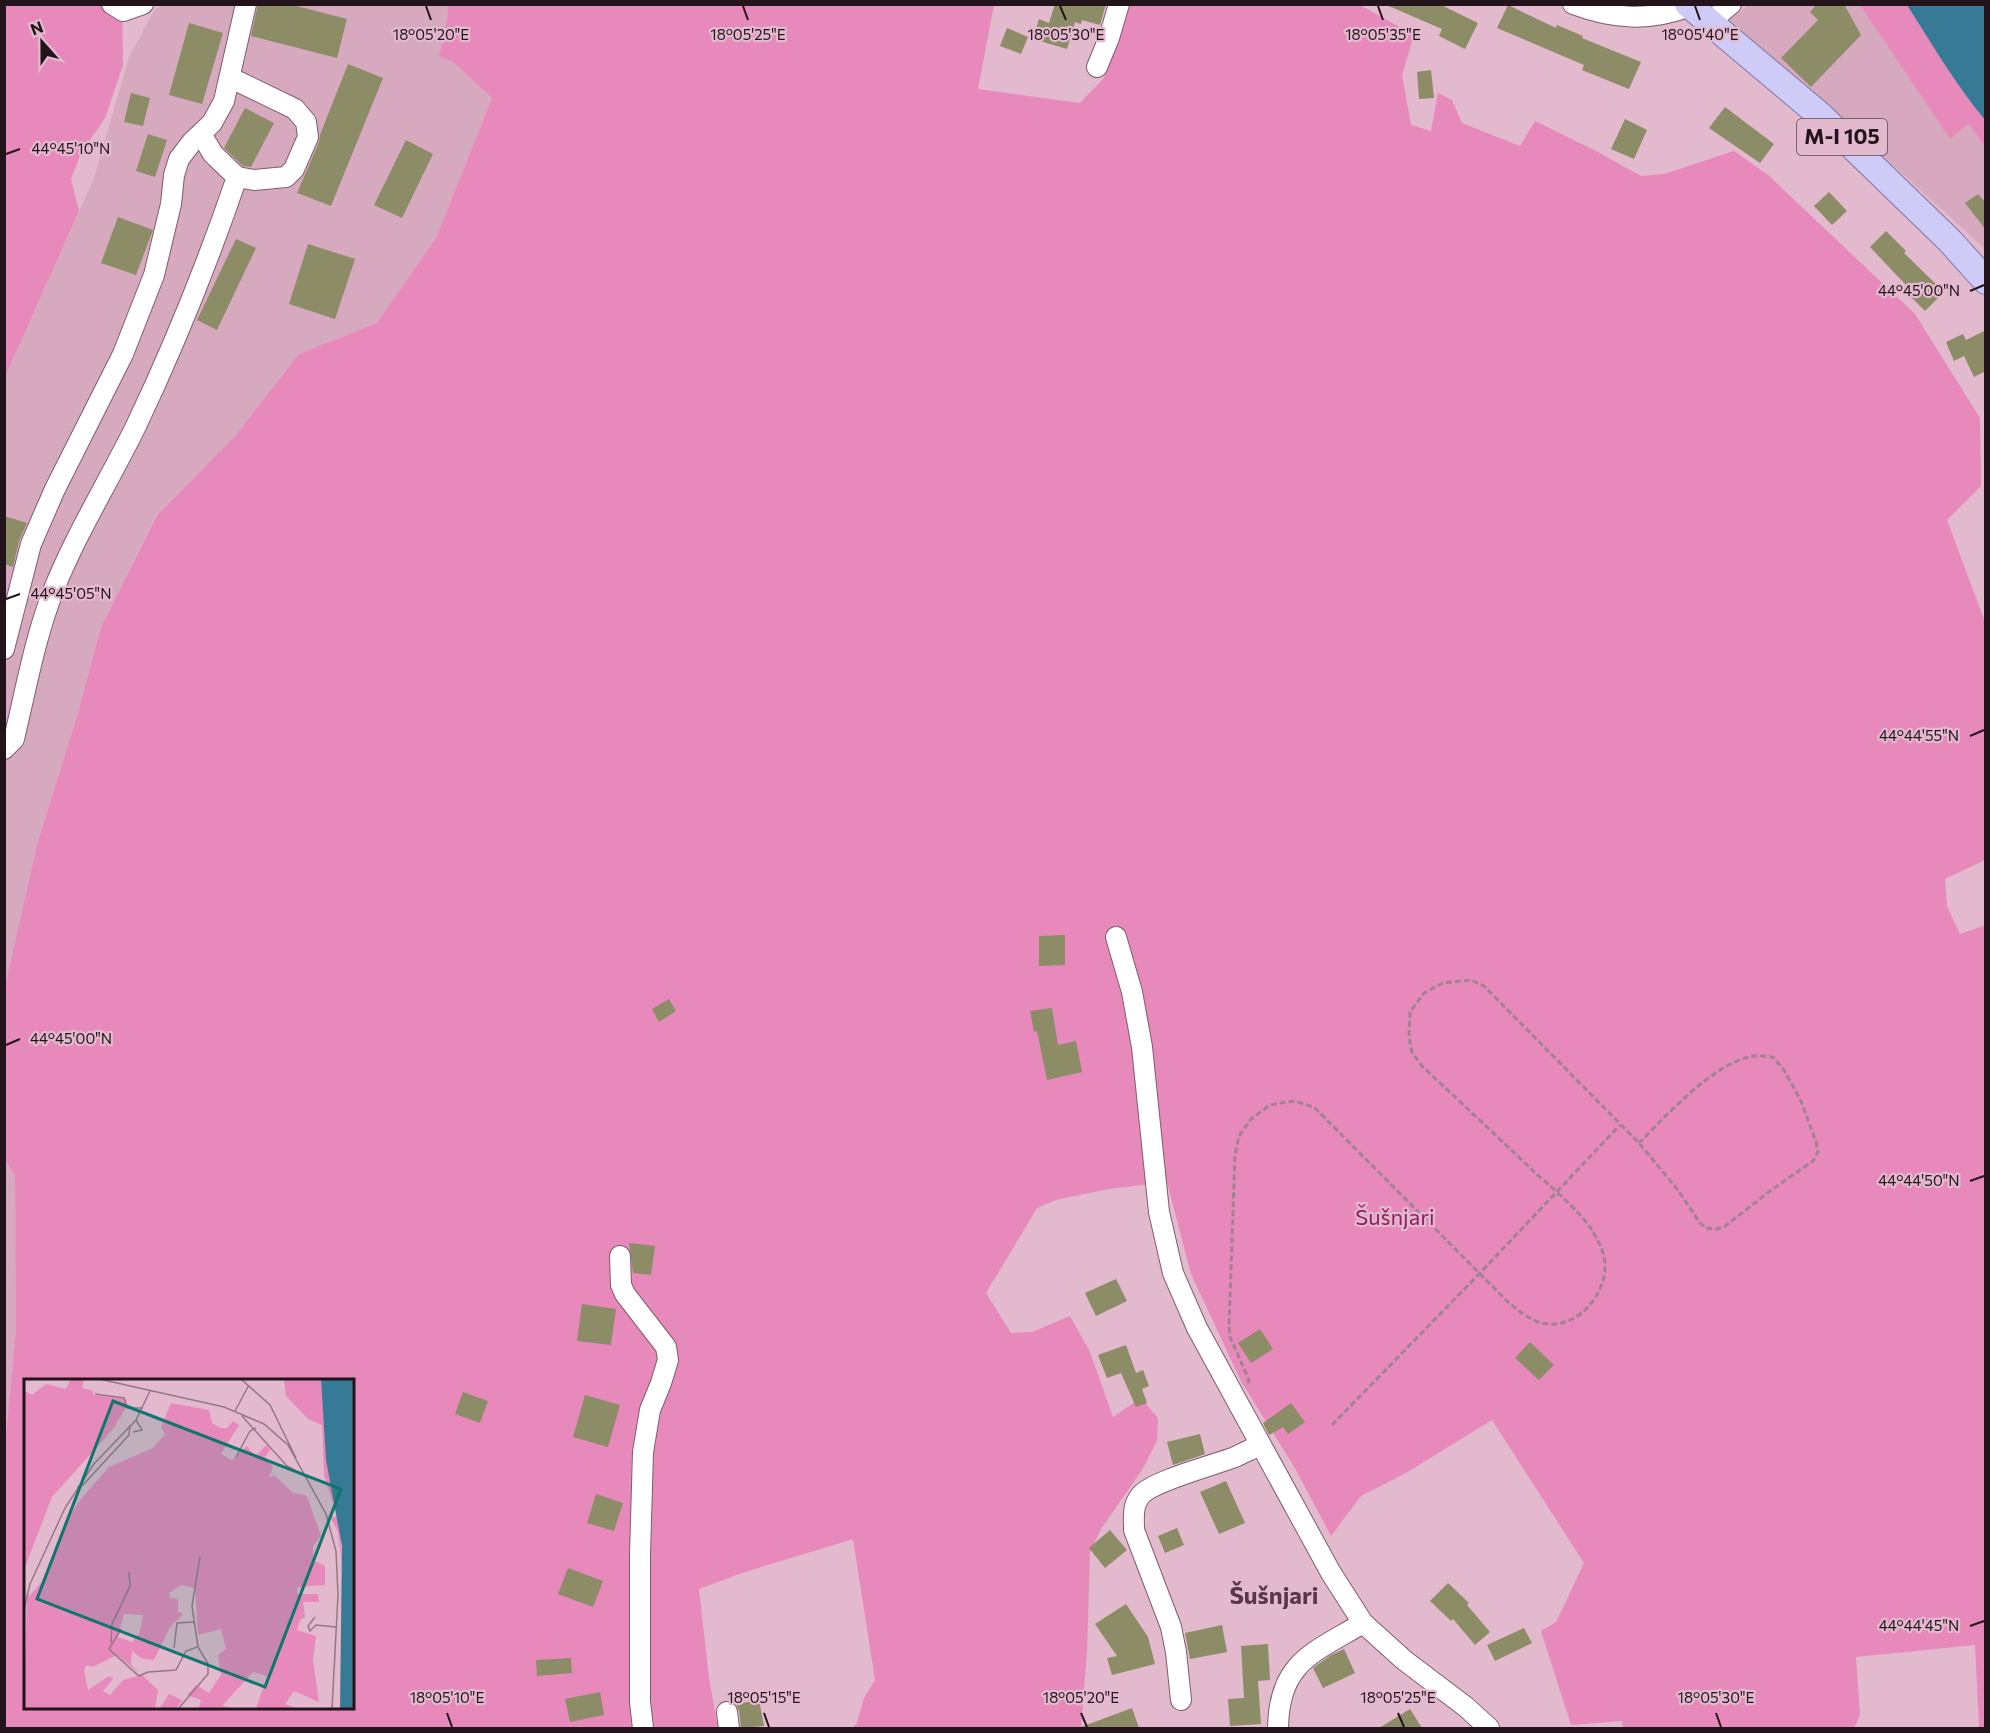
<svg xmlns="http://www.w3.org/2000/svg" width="1990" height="1733" font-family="Commissioner,sans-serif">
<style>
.built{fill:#d7a9bf}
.green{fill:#e789bb;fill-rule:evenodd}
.water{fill:#367a96}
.building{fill:#8c8c66}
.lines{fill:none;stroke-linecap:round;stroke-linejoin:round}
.minor-casing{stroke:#805c6e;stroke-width:22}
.major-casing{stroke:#7e74a6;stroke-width:28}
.path{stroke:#a28292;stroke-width:3;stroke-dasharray:6 3;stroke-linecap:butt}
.minor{stroke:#fff;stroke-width:20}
.major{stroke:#cfcbf7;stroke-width:26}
.ticks{fill:none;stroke:#23141b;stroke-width:2}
.labels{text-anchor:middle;stroke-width:4.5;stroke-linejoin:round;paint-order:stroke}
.shield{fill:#e2b9cd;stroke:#5c4650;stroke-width:1.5}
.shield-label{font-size:21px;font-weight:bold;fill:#23141b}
.park-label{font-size:22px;fill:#901c64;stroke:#e2b9cd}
.neighbourhood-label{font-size:24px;font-weight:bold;fill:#583748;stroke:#e2b9cd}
.inset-road{fill:none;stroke:#967786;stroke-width:1.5}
.view{fill:#0f766e;fill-opacity:0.15;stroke:#0f766e;stroke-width:3}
.inset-edge{fill:none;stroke:#23141b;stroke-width:3}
.ticks-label{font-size:15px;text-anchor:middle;fill:#23141b;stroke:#e2b9cd;stroke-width:4.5;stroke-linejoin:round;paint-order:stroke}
</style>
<rect width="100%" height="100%" fill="#e2b9cd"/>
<!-- built -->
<g class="built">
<path d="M163,5H448L447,22L439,56L453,62L492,98L436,238L377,323L299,354L236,435L156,515L101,627L77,717L38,841L5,992V377L94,178L129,57L155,9Z"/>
<path d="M1748,5H1860L1950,139L1969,124L1985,147V249L1852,128L1726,22Z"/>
<path d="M5,1158L15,1175L16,1330L5,1460Z"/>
</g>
<!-- green -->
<g class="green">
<path d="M5,5H122L123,65L105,118L81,153L71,179L79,211L5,377Z"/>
<path d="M448,5H994L978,89L1080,103L1104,78L1127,5H1360L1414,35L1402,75L1411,125L1431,131L1438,93L1452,100L1462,123L1520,146L1535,121L1596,151L1641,176L1664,174L1734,151L1768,175L1915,314L1980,418L1981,486L1947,520L1985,622V860L1945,879L1947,906L1960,934L1986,925L1985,1728H1979L1975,1645L1856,1657L1860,1715L1854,1728H1623L1622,1721L1571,1725L1541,1631L1556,1622L1584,1563L1492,1420L1406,1473L1361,1496L1331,1536L1296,1470L1241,1381L1191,1274L1167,1182L1108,1189L1056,1200L1037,1208L986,1293L1011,1333L1032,1332L1070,1316L1090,1352L1113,1417L1141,1398L1158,1418L1157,1441L1142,1470L1101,1529L1090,1552L1087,1651L1081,1728H852L857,1723L864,1698L875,1680L853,1539L742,1573L699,1589L709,1678L718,1728H5L4,1460L16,1330L15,1175L4,1158V992L38,841L77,717L101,627L157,515L236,435L299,354L377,323L436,238L492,98L453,62L439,56L447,22ZM26,1380H352V1708H26Z"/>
<path d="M1860,5H1907C1932,44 1955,84 1985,120V147L1969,124L1950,139Z"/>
</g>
<!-- water -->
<path class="water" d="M1907,5H1985V120C1955,84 1932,44 1907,5Z"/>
<!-- building -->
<g class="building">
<path d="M258,4H289L347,19L337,58L251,36Z"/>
<path d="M1055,4H1106L1100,25L1082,20L1081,24L1075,22L1067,49L1033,39L1039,19L1049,23Z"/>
<path d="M1384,4H1439L1478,23L1465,49L1439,36L1442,29Z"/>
<path d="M1817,4H1844L1861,35L1811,87L1781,58L1818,20L1810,12Z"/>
<path d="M1508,5L1556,28L1557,25L1583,36L1582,38L1641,62L1629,89L1582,70L1584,65L1497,28Z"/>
<path d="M189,23L223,33L202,104L169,95Z"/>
<path d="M1007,28L1028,37L1021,54L1000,46Z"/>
<path d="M348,64L383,78L331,206L297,193L319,142L320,135Z"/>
<path d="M1431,70L1434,98L1419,99L1417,72Z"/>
<path d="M131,93L150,98L143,126L124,122Z"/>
<path d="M1725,107L1774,144L1760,163L1709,128Z"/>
<path d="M245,108L274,123L251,167L243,166L224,148Z"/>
<path d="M1625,119L1647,130L1634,159L1611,149Z"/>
<path d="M148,134L167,140L155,177L136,171Z"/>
<path d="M406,140L433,154L402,218L374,205Z"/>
<path d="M1829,192L1847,211L1832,225L1814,206Z"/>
<path d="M1978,194L1986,203V230L1965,203Z"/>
<path d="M118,217L153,230L136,275L101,263Z"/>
<path d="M1886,231L1906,251L1904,253L1944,292L1925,311L1903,289L1906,285L1870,247Z"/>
<path d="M236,239L256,248L217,330L197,320Z"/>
<path d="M308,244L355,259L335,319L289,304Z"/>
<path d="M1986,330V371L1974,377L1964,356L1954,361L1946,342L1963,334L1966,340Z"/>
<path d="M4,516L27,523L19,541L13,567L4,564Z"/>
<path d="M1065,935V965L1039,966V936Z"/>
<path d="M669,999L676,1011L659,1022L652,1009Z"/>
<path d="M1052,1008L1058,1045L1076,1041L1082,1072L1047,1080L1037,1031L1034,1032L1030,1011Z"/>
<path d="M629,1243L655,1246L651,1275L633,1273Z"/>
<path d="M1116,1279L1127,1301L1096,1316L1085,1293Z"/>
<path d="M582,1304L616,1309L611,1345L577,1341Z"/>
<path d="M1260,1329L1273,1349L1251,1363L1238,1343Z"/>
<path d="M1530,1342L1554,1365L1539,1380L1515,1358Z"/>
<path d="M1126,1345L1136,1373L1143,1370L1149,1386L1142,1389L1147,1403L1136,1407L1121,1373L1107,1378L1098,1355Z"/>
<path d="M463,1392L488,1401L480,1423L455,1414Z"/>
<path d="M585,1395L620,1405L608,1447L573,1437Z"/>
<path d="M1291,1403L1305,1422L1288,1434L1283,1427L1269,1435L1263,1423Z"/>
<path d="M1200,1434L1205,1454L1173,1465L1167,1442Z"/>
<path d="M1226,1481L1245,1523L1219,1534L1200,1492Z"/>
<path d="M596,1494L623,1503L614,1531L587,1523Z"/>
<path d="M1177,1528L1184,1545L1165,1553L1158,1536Z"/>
<path d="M1110,1530L1127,1550L1105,1568L1089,1548Z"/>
<path d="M568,1568L603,1581L593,1607L558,1594Z"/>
<path d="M1448,1583L1469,1603L1467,1605L1490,1632L1475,1645L1453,1619L1451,1621L1430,1601Z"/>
<path d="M1126,1604L1148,1637L1155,1664L1112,1675L1107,1658L1117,1656L1095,1624Z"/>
<path d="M1222,1625L1227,1652L1190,1659L1185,1633Z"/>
<path d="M1524,1628L1532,1643L1495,1661L1487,1645Z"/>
<path d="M1268,1644L1270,1680L1258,1681L1261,1724L1230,1726L1228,1699L1244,1698L1241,1646Z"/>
<path d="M1344,1649L1355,1673L1323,1688L1313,1668L1331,1655Z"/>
<path d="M571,1658L572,1673L537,1676L536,1660Z"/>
<path d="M600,1692L604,1715L570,1722L565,1699Z"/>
<path d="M759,1700L764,1726L741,1728L739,1711L736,1704Z"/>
<path d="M1132,1708L1139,1728H1081V1727Z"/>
<path d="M1410,1709L1422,1728H1379Z"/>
</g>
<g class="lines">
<!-- minor casing -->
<g class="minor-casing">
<g id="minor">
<path d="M112,4L123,11L143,4"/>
<path d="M1573,4C1613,19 1649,22 1690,6"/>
<path d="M1710,22L1731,4"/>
<path d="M1097,67L1109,38L1119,4"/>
<path d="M231,78L295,109L306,122L308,137L294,169L286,177L254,180L237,177"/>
<path d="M4,649L31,544L55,489L123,354L154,275L171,204L174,175L179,159L192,142L212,123L224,101L246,4"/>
<path d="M4,749L14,739C26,689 35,637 54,589C77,532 109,481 136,426C174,346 208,262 237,177L213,154L201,134"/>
<path d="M1116,937L1132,992L1142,1047L1159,1212L1173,1273L1197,1328L1331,1573L1363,1623L1404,1660L1466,1707L1489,1728"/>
<path d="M620,1256L621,1285L625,1294L666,1347L668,1360L661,1383L650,1410L643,1452L640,1555V1702L643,1728"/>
<path d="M1181,1700L1176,1652L1171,1627L1134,1530C1134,1518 1132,1505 1141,1495C1153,1481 1214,1465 1235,1457C1243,1453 1252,1449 1260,1445"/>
<path d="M727,1712L729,1728"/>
<path d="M1278,1728C1279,1662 1313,1653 1363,1623"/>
</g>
</g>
<!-- major casing -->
<g class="major-casing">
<path id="major" d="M1688,4L1821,116L1950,241L1986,281"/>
</g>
<!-- path -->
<g class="path">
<path d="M1248,1383L1249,1380L1230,1337L1229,1326L1235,1155L1239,1136L1251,1119L1270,1105L1294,1101L1314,1107L1508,1302C1519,1311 1532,1323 1548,1324C1578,1327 1606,1295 1605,1265C1605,1252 1597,1238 1590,1227C1577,1209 1549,1185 1531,1169C1495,1134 1458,1100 1421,1065L1412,1052L1409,1037L1410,1012L1424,993L1443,983L1471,980L1484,986L1639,1143L1678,1190L1700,1223L1706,1228L1716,1229L1724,1227L1770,1191L1813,1161L1818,1152L1816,1142L1801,1101L1784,1070L1773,1057C1767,1057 1760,1055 1754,1056C1714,1062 1667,1115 1639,1143"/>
<path d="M1332,1425L1480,1273L1620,1125"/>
</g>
<!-- minor -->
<use href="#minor" class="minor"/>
<!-- major -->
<use href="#major" class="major"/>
</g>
<!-- ticks -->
<path class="ticks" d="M426,6L431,20M743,6L748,20M1060,6L1066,20M1378,6L1383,20M1695,6L1700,20M6,154L20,149M1970,291L1984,285M6,599L20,594M1970,736L1984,730M6,1045L20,1039M1970,1181L1984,1176M1970,1626L1984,1621M447,1713L452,1727M764,1713L769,1727M1081,1713L1087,1727M1398,1713L1404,1727M1716,1713L1721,1727"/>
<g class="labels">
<!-- shield labels -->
<rect class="shield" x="1797" y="119" width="90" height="36" rx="4.5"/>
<g class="shield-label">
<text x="1842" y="144">M-I 105</text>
</g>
<!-- park labels -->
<g class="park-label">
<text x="1395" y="1225">Šušnjari</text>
</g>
<!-- neighbourhood labels -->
<g class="neighbourhood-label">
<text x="1274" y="1604">Šušnjari</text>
</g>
</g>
<!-- overview -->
<g transform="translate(24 1379)">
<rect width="330" height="330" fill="#e2b9cd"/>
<path d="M47,0H60L58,9L69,12V16L102,20L103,27L89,50L28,118L0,191V15L1,12L8,16L22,5L42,10ZM260,0H297L302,74L315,139L319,196L314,153L307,139L313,137L300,96L298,46L284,40L262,17ZM147,24L185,31L188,44L196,49H203L209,42L215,46L197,75L208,81L223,67L231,77L243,66L246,71L241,78L249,88L245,99L250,96L269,114L281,116L284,120L297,157L289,167V181L301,187V206L273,208V215H294L295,223H279L281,238L276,241L273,251L292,257L289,281L295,323L270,312L261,325L274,330H232L243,297L229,293L198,327L213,330H175L177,321L163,316L172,306L185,314L197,296L194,276L202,270L197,250L174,256L171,209L157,206L145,214L146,219L154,220V233L159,235L146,248L130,281L117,279L108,272L107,285L114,293L93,276L69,288L62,286L60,292L64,311L85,297L89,300L79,312L86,316L99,301L118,296L134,311L131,330H0L3,219L19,202L44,139L57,120L85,88L129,69L141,55L137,48ZM100,235L119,236L116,253L108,263L94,258ZM145,315L158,321L152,330H135Z" fill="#e789bb" fill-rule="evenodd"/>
<path d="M297,0H329L330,330H316L318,167L302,81Z" fill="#367a96"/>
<path class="inset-road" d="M75,0L200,28L240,45L264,66L302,135L312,172L314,216L308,330M217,0L246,26L272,79M71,15L100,19L103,29H119M211,32L225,6M218,37L263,87L281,97M109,53L118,51L112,41M212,78L226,52L232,49M53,108L58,107L105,56L106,46M0,231L6,205L41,129L69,86L112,41L126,12M291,238L284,247L286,252L292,246L312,248M97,250L85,270L115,297L124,293L152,291L162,272L173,268M87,264L88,245L106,207L105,193M150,269L153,244L170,243M154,330L184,295V285L174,268L168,227L176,178"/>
<path class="view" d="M89,22L317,110L241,308L13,220Z"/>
<rect width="330" height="330" class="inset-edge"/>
</g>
<g class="ticks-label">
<text x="1700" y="40">18°05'40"E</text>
<text x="431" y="40">18°05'20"E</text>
<text x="748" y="40">18°05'25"E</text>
<text x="1066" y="40">18°05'30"E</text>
<text x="1383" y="40">18°05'35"E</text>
<text x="71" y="154">44°45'10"N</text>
<text x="1919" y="296">44°45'00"N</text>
<text x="71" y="599">44°45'05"N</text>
<text x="1919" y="741">44°44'55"N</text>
<text x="71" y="1044">44°45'00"N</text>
<text x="1919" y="1186">44°44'50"N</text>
<text x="1919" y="1631">44°44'45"N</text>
<text x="447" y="1703">18°05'10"E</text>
<text x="764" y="1703">18°05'15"E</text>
<text x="1081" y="1703">18°05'20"E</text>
<text x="1398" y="1703">18°05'25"E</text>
<text x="1716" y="1703">18°05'30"E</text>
</g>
<!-- border -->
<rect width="1990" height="1733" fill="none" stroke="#23141b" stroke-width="12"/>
<!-- north arrow -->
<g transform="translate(42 42) rotate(339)" stroke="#e2b9cd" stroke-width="4.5" paint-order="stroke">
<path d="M0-4.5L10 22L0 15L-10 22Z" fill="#23141b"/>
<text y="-9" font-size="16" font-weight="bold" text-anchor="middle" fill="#23141b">N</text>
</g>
</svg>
